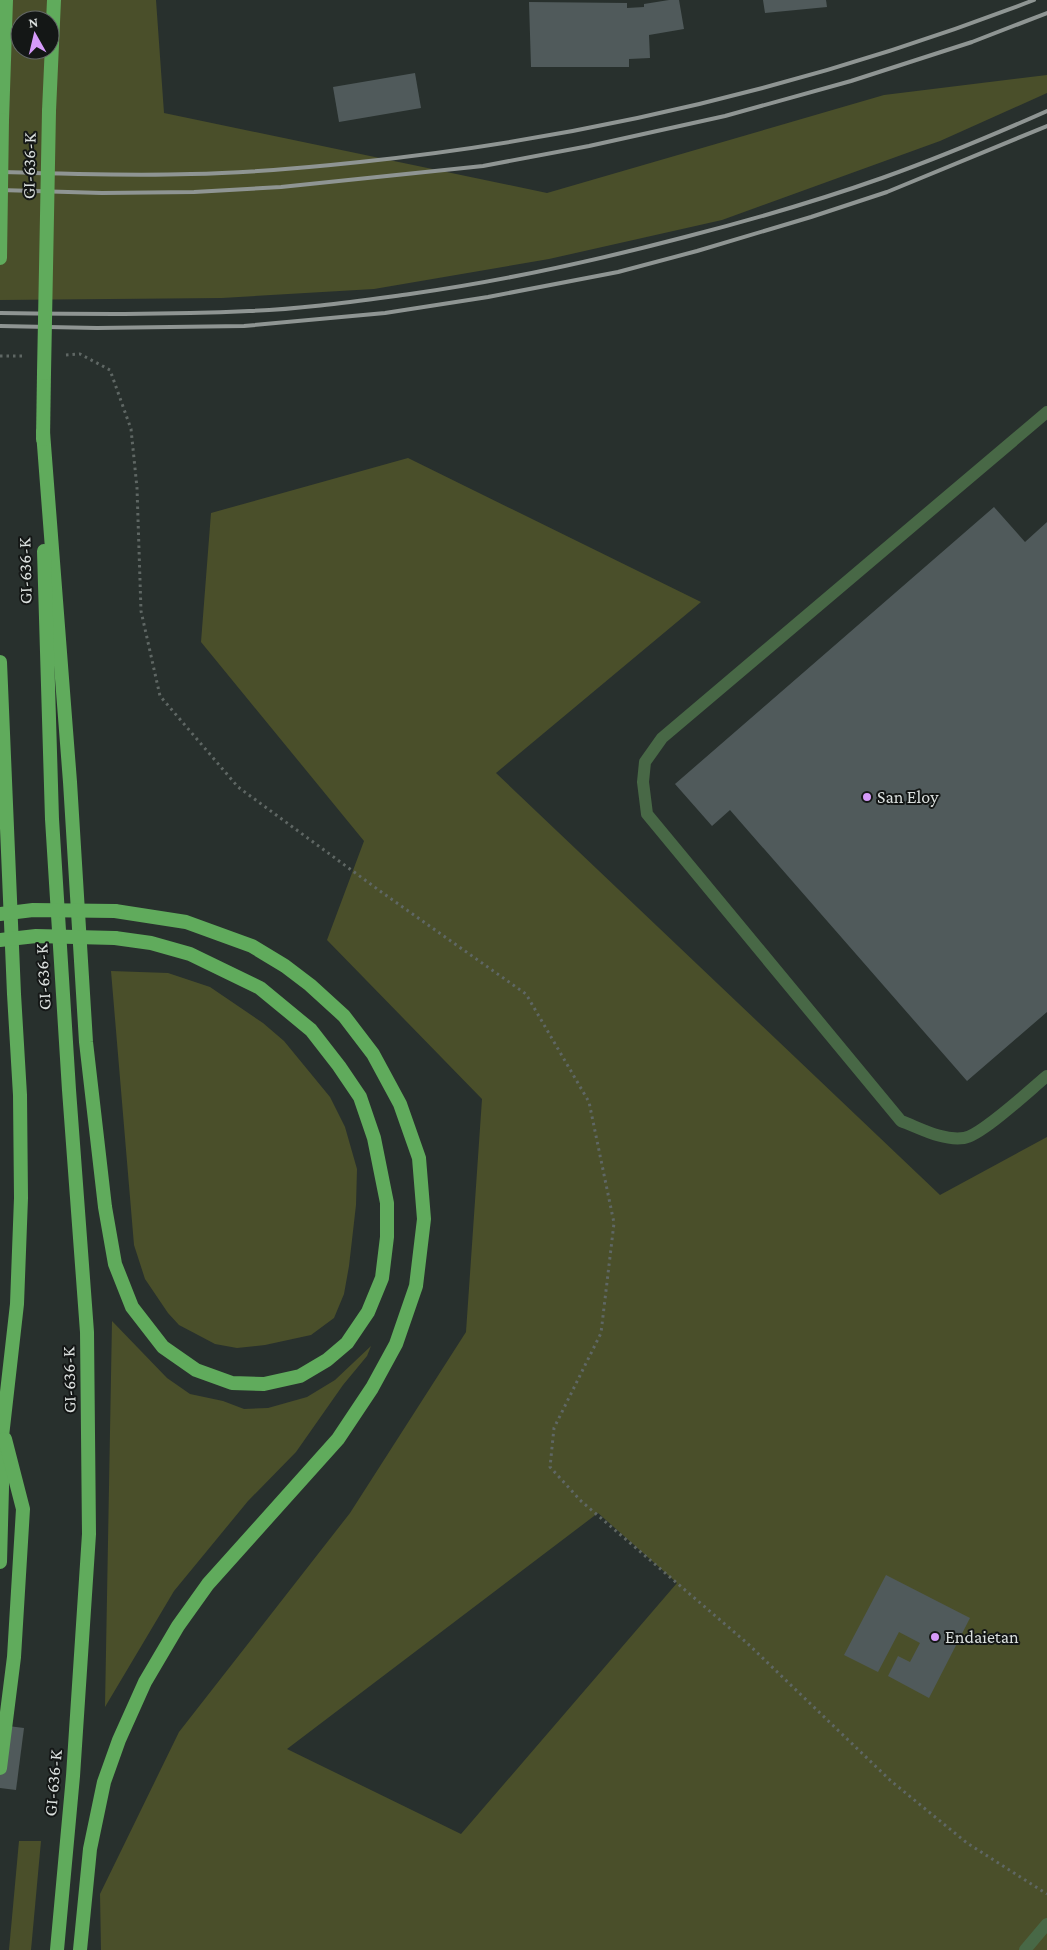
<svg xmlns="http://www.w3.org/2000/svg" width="1047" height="1950" font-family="'Crimson Pro',serif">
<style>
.green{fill:#4a4f2a;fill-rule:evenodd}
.building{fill:#505a5b}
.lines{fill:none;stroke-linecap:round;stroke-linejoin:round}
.path{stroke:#5f6764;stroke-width:3;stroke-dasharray:2.5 4;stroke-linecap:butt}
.service{stroke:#486846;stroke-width:12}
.trunk{stroke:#60ab5c;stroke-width:14}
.rail{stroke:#8f9593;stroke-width:4}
.trunk-bridge{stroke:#60ab5c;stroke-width:14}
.poi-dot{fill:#d69bfa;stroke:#141716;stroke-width:2}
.labels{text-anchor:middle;stroke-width:4;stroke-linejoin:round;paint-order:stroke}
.street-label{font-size:18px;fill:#dadfdd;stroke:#141716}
.poi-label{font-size:18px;fill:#dadfdd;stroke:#141716;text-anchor:start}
</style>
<rect width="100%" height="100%" fill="#28302d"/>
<!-- green -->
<g class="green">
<path d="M0,0H156L164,113L547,193L884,95L1047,75V93L940,141L722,220L549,259L374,289L222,298L0,300ZM20,20H50V50H20Z"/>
<path d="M408,458L701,602L496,773L940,1195L1047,1137V1950H101L100,1894L179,1732L350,1513L466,1332L482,1099L327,940L364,841L201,642L211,513ZM598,1513L677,1583L461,1834L287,1749Z"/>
<path d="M111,971L168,973L210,987L263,1023L284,1041L330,1097L345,1127L357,1169L356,1205L349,1266L344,1294L334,1318L311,1335L265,1345L237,1348L215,1344L198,1335L179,1325L168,1313L145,1279L134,1245Z"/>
<path d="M112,1321L167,1378L190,1394L223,1401L244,1409L268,1408L307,1397L335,1380L371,1346L367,1356L343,1385L296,1452L248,1501L174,1591L105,1707Z"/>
<path d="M19,1841H41L31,1950H9Z"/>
</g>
<!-- building -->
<g class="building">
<path d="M669,0H679L684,29L649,35L650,58L629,59V67H531L529,2L627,3V8L644,7V4Z"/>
<path d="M763,0H826L827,7L765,13Z"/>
<path d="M415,73L421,108L339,122L333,87Z"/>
<path d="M994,507L1025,542L1047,522V1012L967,1081L730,810L712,826L675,784Z"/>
<path d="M886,1575L970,1618L929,1698L888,1676L898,1656L910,1662L920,1643L899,1632L878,1672L844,1655Z"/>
<path d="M0,1725L24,1728L16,1790L0,1788Z"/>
</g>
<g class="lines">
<!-- path -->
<g class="path">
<path d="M66,355L80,354L110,370L131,429L137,488L141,611L160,696L238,787L380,891L526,994L589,1102L614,1223L601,1333L554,1428L550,1467L581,1501L747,1643L891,1781L967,1843L1047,1894"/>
<path d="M0,356H22"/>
</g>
<!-- service -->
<g class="service">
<path d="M1047,412L662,738L645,762L643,782L647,814L901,1121C920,1128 942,1141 964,1138C981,1136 1031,1089 1047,1076"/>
<path d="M1025,1950L1047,1924"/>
</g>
<!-- trunk -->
<g class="trunk">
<path d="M49,111L54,0"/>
<path d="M2,120L6,0"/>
<path d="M43,432L70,782L86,1042L105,1207L115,1264L132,1307L163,1347L196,1370L232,1383L264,1384L300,1376L327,1360L347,1343L368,1312L382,1278L387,1237V1203L374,1138L360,1097L339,1066L311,1030L260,988L190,954L151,943L115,938"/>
<path d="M43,439L44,373"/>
<path d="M44,551L52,819L69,1090L87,1332L89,1534L73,1776L57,1950"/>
<path d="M0,662L14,994L20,1095L21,1198L17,1304L0,1454"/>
<path d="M0,1562L3,1451"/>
<path d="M0,1768L14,1657L23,1509L5,1439"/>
<path d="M80,1950L90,1849L104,1782L119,1740L145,1682L178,1626L208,1584L338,1439L372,1388L396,1344L416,1286L424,1219L419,1158L400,1104L373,1054L344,1016L310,985L285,966L252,946L186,922L115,911"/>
</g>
<!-- rail -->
<g class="rail">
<path d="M0,172C64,174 127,176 191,174C247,173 304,168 360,162C590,138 818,83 1034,0"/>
<path d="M0,190L102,193L194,192L281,187L483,166L589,146L725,116L851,81L972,42L1047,13"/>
<path d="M0,313C83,314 166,315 249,311C302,309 357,301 410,294C503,281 594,261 685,237C751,220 817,201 882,178C938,158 993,135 1047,111"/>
<path d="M0,326L97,328L244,326L385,313L488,297L618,272L697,251L811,217L887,192L1047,126"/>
</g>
<!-- trunk-bridge -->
<g class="trunk-bridge">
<path d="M0,258L2,120"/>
<path d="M44,373L49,111"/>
<path d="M0,914L33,910L115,911"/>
<path d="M0,940L36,936L115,938"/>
</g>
</g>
<!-- markers -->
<g class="poi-dot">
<circle cx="867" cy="797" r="5"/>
<circle cx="935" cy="1637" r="5"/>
</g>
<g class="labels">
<!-- street labels -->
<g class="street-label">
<text transform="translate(29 166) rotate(-89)" y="6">GI-636-K</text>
<text transform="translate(25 571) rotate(-91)" y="6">GI-636-K</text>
<text transform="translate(43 977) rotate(-93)" y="6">GI-636-K</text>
<text transform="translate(69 1380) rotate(-91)" y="6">GI-636-K</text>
<text transform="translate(53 1783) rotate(-85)" y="6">GI-636-K</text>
</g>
<!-- poi labels -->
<g class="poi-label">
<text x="877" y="803">San Eloy</text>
<text x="945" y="1643">Endaietan</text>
</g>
</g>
<!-- north arrow -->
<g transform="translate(35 35) rotate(352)"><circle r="24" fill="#141716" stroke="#636766"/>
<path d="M0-4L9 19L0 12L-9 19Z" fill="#d69bfa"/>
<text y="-8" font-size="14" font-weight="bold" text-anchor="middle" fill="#dadfdd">N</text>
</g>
</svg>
